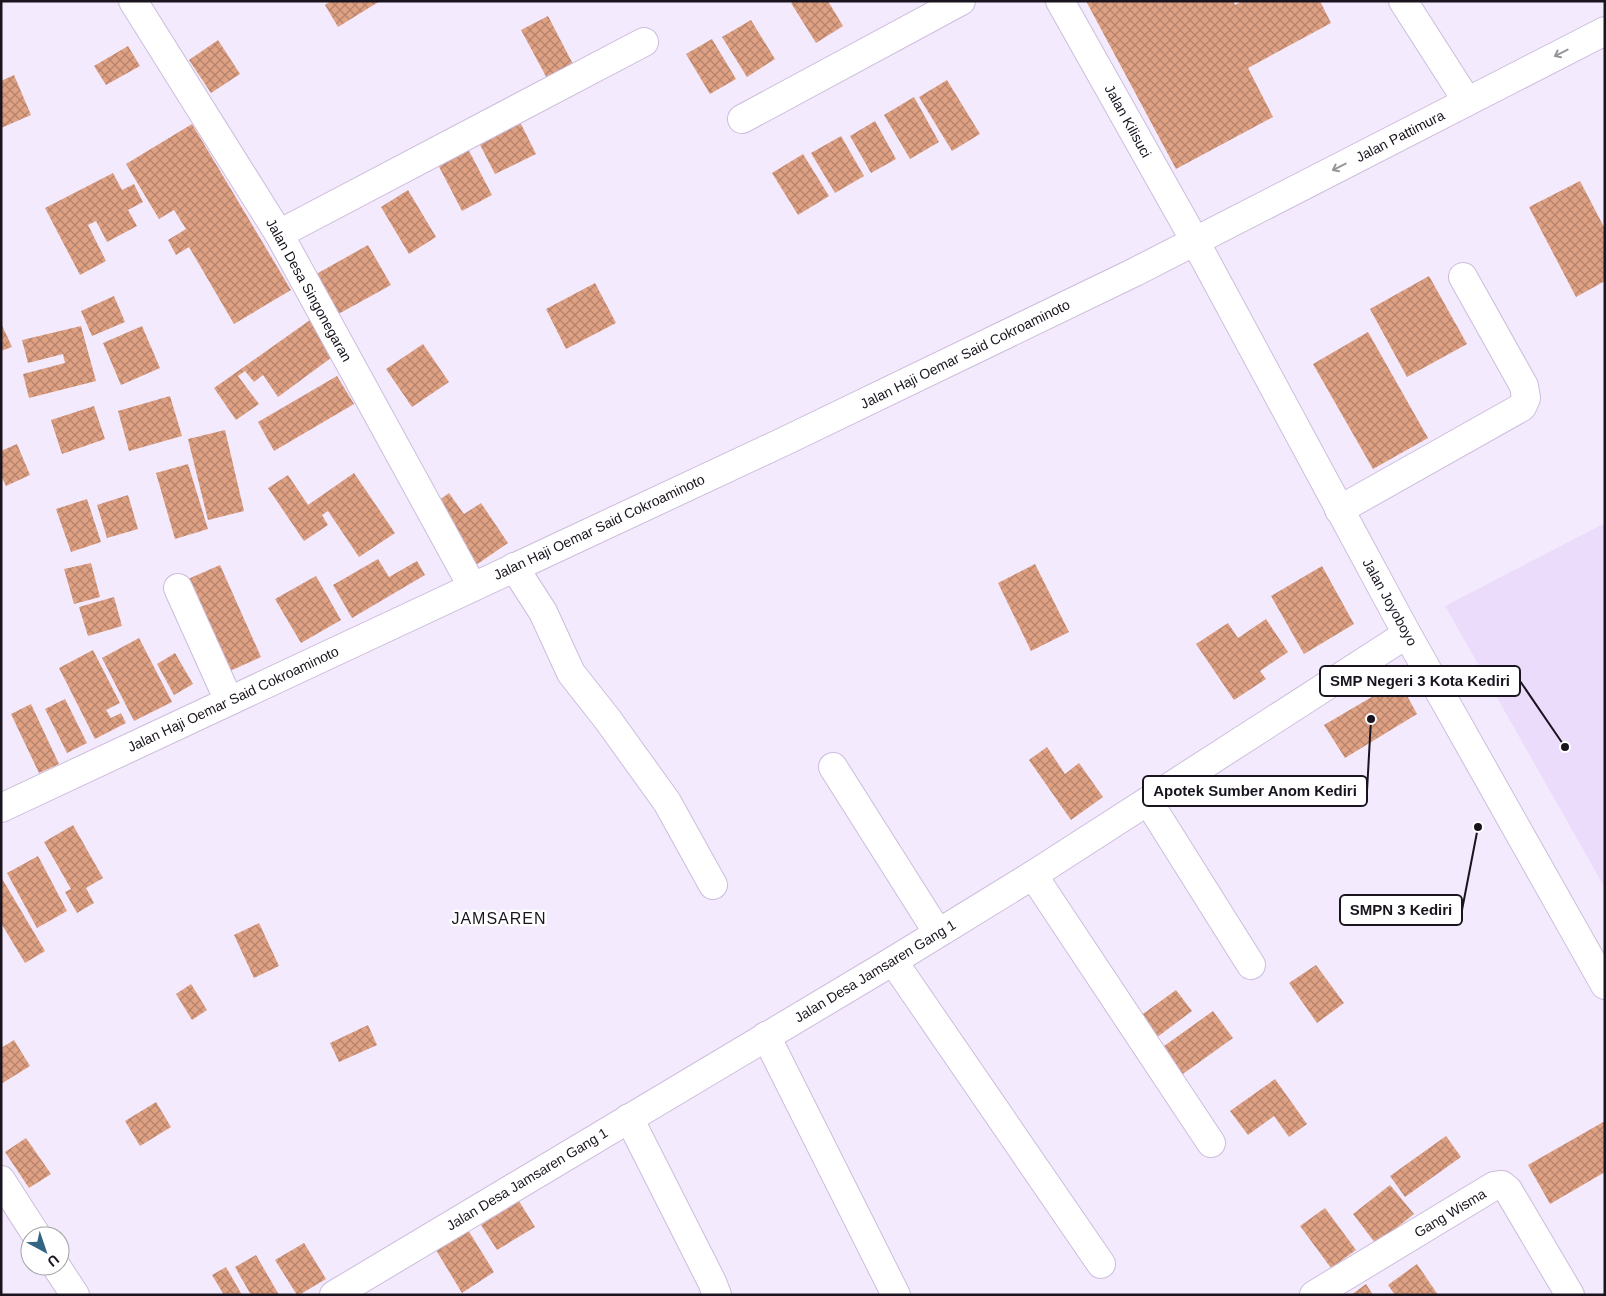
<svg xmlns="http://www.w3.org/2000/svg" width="1606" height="1296" font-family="Arial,sans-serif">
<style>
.built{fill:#ecdcfc}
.building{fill:url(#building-cross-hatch)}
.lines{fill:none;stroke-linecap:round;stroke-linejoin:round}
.minor-casing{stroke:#ccbddc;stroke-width:30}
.major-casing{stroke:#ccbddc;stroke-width:30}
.minor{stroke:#fff;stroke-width:28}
.major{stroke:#fff;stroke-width:28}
.oneway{stroke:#98959a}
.labels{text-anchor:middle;stroke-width:4.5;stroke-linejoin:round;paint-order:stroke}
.street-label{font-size:14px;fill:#1a141f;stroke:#fff}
.quarter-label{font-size:16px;letter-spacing:1px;fill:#1a141f;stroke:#fff}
.leader{fill:none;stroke:#1a141f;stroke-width:2}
.callout-dot{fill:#1a141f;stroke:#fff;stroke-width:2}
.callout{fill:#fff;stroke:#1a141f;stroke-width:2}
.callout-label{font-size:15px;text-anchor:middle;font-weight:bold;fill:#1a141f}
</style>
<defs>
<pattern id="building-cross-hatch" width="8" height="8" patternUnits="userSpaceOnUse" patternTransform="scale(1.25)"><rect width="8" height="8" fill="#dfa184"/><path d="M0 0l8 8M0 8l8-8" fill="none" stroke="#b4826b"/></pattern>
</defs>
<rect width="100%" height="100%" fill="#f4eafe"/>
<!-- built -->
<path class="built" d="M1605,523V888L1445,606Z"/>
<!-- building -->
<g class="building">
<path d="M331,1H380L338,27L325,5Z"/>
<path d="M794,1H828L843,26L816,43L791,3Z"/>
<path d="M1086,1H1233L1235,5L1242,1H1320L1331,23L1248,68L1273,117L1176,169Z"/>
<path d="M548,16L575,68L549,82L521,30Z"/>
<path d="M751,20L775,59L747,77L722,37Z"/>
<path d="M712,39L736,79L710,94L686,54Z"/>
<path d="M218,40L240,74L211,93L189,60Z"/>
<path d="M128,46L140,66L106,85L94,66Z"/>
<path d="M14,75L31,115L1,128V81Z"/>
<path d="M947,80L980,134L952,151L919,97Z"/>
<path d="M914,97L939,142L910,159L884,115Z"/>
<path d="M517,116L536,154L495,174L476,137Z"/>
<path d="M875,121L896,159L871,173L850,136Z"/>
<path d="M192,124L291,290L234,324L189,247L176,255L168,240L186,229L174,210L159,219L126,164Z"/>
<path d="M841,136L864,176L835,193L811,153Z"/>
<path d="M465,143L492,195L462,211L435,159Z"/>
<path d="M803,154L829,196L798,215L772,173Z"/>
<path d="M113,173L122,190L134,184L143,202L128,210L137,226L107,242L96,221L88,225L106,261L80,275L45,208Z"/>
<path d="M1580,181L1605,229V281L1576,297L1529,207Z"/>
<path d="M408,190L436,237L409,254L381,207Z"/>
<path d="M368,245L391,285L333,317L311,277Z"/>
<path d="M1429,276L1467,344L1407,377L1370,309Z"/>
<path d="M595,283L616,323L566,349L546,309Z"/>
<path d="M114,296L125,322L92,336L81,311Z"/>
<path d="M310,320L335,355L278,397L263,375L254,382L245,371L238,376L259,404L236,420L214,388Z"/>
<path d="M1,323L12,347L1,351Z"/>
<path d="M81,326L96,381L29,398L23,374L65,363L63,354L28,363L22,340Z"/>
<path d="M142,326L160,368L121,385L103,343Z"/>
<path d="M1368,332L1428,438L1373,469L1313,364Z"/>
<path d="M423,344L449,382L412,407L386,369Z"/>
<path d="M337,376L354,404L274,451L258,422Z"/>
<path d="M170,396L182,436L129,451L118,411Z"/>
<path d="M94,406L105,439L62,454L51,420Z"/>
<path d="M225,430L244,511L208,520L188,439Z"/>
<path d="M17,444L30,475L6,486L1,476V451Z"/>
<path d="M188,464L208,529L175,539L156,473Z"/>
<path d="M354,473L395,533L359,557L328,511L322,515L328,525L304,541L268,488L288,475L308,505Z"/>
<path d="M449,493L464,514L481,503L508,543L476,565L434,504Z"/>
<path d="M128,495L138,529L107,538L97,505Z"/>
<path d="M87,499L101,542L71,552L56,509Z"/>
<path d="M378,559L389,577L417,561L425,575L352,618L333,585Z"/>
<path d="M91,563L100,597L74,604L64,569Z"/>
<path d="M1035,564L1069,632L1031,651L998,583Z"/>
<path d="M220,565L261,657L230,671L188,579Z"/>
<path d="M1322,566L1354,624L1304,654L1271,596Z"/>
<path d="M316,576L341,620L301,643L275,599Z"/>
<path d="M114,597L122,626L88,636L79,607Z"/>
<path d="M1266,619L1288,652L1260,671L1266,679L1234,700L1196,644L1228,623L1238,638Z"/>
<path d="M139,638L172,702L134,721L102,658Z"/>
<path d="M93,650L120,703L106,710L111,718L121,713L126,723L95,739L59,668Z"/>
<path d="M175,653L193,684L174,695L157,664Z"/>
<path d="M1399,681L1417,714L1345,758L1324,725Z"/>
<path d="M65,699L87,743L67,753L45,709Z"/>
<path d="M31,704L59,764L39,773L11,714Z"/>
<path d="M1047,747L1065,774L1079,763L1103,797L1071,820L1029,760Z"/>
<path d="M73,825L103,878L86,888L94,903L77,913L65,892L71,889L44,842Z"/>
<path d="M38,856L67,911L37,928L7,873Z"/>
<path d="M1,877L45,951L25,963L1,923Z"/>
<path d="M259,923L279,966L254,978L234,935Z"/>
<path d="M1316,965L1344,1003L1317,1023L1289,983Z"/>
<path d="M191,984L207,1010L192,1020L176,994Z"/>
<path d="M1176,990L1192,1011L1152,1041L1136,1019Z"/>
<path d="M1213,1011L1233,1038L1180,1076L1160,1049Z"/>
<path d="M368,1025L377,1045L339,1062L330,1043Z"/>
<path d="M14,1040L30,1066L1,1084V1048Z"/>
<path d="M1275,1079L1307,1124L1289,1137L1274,1116L1248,1135L1230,1111Z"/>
<path d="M156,1102L171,1127L140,1146L125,1121Z"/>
<path d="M1605,1121V1172L1550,1204L1528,1165Z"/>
<path d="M1446,1136L1461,1157L1405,1197L1390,1176Z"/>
<path d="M26,1138L51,1174L29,1188L5,1152Z"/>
<path d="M1390,1185L1414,1214L1376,1244L1353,1214Z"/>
<path d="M519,1201L535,1227L497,1250L481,1225Z"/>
<path d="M1325,1208L1356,1250L1331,1268L1300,1226Z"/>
<path d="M468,1230L494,1272L462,1293L436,1250Z"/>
<path d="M304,1243L326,1279L299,1295H297L275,1260Z"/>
<path d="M256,1255L279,1295H251L235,1267Z"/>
<path d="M1417,1264L1438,1295H1395L1388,1285Z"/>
<path d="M226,1267L242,1295H224L212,1275Z"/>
<path d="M1366,1284L1373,1295H1351Z"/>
</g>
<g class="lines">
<!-- minor casing -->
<g class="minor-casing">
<g id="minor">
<path d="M133,1L279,234L472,586"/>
<path d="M1403,1L1460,90L1466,102"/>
<path d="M742,119L961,1"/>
<path d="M279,234L644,42"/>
<path d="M1339,510L1522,407L1526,398L1524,386L1463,277"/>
<path d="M514,567L543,612L571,673L608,720L667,802L713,885"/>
<path d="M178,588L229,701"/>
<path d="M833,767L938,933"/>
<path d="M1148,801L1251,965"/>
<path d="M1033,875L1211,1143"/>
<path d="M893,961L1101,1264"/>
<path d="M766,1036L896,1295"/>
<path d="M629,1118L712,1282L717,1295"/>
<path d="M1,1180L37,1236"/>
<path d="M56,1266L75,1295"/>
<path d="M334,1295L893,961L1033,875L1407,634"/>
<path d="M1314,1295L1494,1186L1502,1185L1508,1190L1570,1295"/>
</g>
</g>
<!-- major casing -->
<g class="major-casing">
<g id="major">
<path d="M1060,1L1195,241L1407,634L1605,985"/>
<path d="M1,808L787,440L1135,272L1605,31"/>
</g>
</g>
<!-- minor -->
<use href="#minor" class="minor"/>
<!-- major -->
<use href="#major" class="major"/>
</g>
<!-- one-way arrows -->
<defs><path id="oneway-shaft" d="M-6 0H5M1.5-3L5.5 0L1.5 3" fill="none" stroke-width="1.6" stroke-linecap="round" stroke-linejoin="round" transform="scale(1.25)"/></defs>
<g class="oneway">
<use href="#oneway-shaft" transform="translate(1561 53) rotate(153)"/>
<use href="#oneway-shaft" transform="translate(1339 167) rotate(153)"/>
</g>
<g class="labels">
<!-- street labels -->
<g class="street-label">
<text transform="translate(1128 121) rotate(61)" y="5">Jalan Kilisuci</text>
<text transform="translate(1400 136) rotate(-27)" y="5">Jalan Pattimura</text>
<text transform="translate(309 290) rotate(61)" y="5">Jalan Desa Singonegaran</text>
<text transform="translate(965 354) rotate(-26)" y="5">Jalan Haji Oemar Said Cokroaminoto</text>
<text transform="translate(599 527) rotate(-25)" y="5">Jalan Haji Oemar Said Cokroaminoto</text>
<text transform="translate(1390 602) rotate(61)" y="5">Jalan Joyoboyo</text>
<text transform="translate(233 699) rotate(-25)" y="5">Jalan Haji Oemar Said Cokroaminoto</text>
<text transform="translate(875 971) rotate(-31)" y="5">Jalan Desa Jamsaren Gang 1</text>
<text transform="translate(527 1179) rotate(-31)" y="5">Jalan Desa Jamsaren Gang 1</text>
<text transform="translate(1450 1213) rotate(-31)" y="5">Gang Wisma</text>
</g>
<!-- quarter labels -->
<g class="quarter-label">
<text x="499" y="924">JAMSAREN</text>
</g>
</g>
<!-- callouts -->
<path class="leader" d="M1565 747L1520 681M1371 719L1367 791M1478 827L1462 910"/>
<g class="callout-dot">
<circle cx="1565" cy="747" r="5"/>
<circle cx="1371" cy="719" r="5"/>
<circle cx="1478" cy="827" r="5"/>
</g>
<g class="callout">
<rect x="1320" y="666" width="200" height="30" rx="5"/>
<rect x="1143" y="776" width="224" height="30" rx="5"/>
<rect x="1340" y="895" width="122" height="30" rx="5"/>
</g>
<g class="callout-label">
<text x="1420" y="686">SMP Negeri 3 Kota Kediri</text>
<text x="1255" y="796">Apotek Sumber Anom Kediri</text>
<text x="1401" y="915">SMPN 3 Kediri</text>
</g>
<!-- border -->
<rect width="1606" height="1296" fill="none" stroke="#1a141f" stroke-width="5"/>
<!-- north arrow -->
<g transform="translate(45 1251) rotate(140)"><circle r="24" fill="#ffffff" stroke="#a3a1a5"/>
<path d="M0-4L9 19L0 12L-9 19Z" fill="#326582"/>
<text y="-8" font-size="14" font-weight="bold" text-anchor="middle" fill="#1a141f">U</text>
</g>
</svg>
